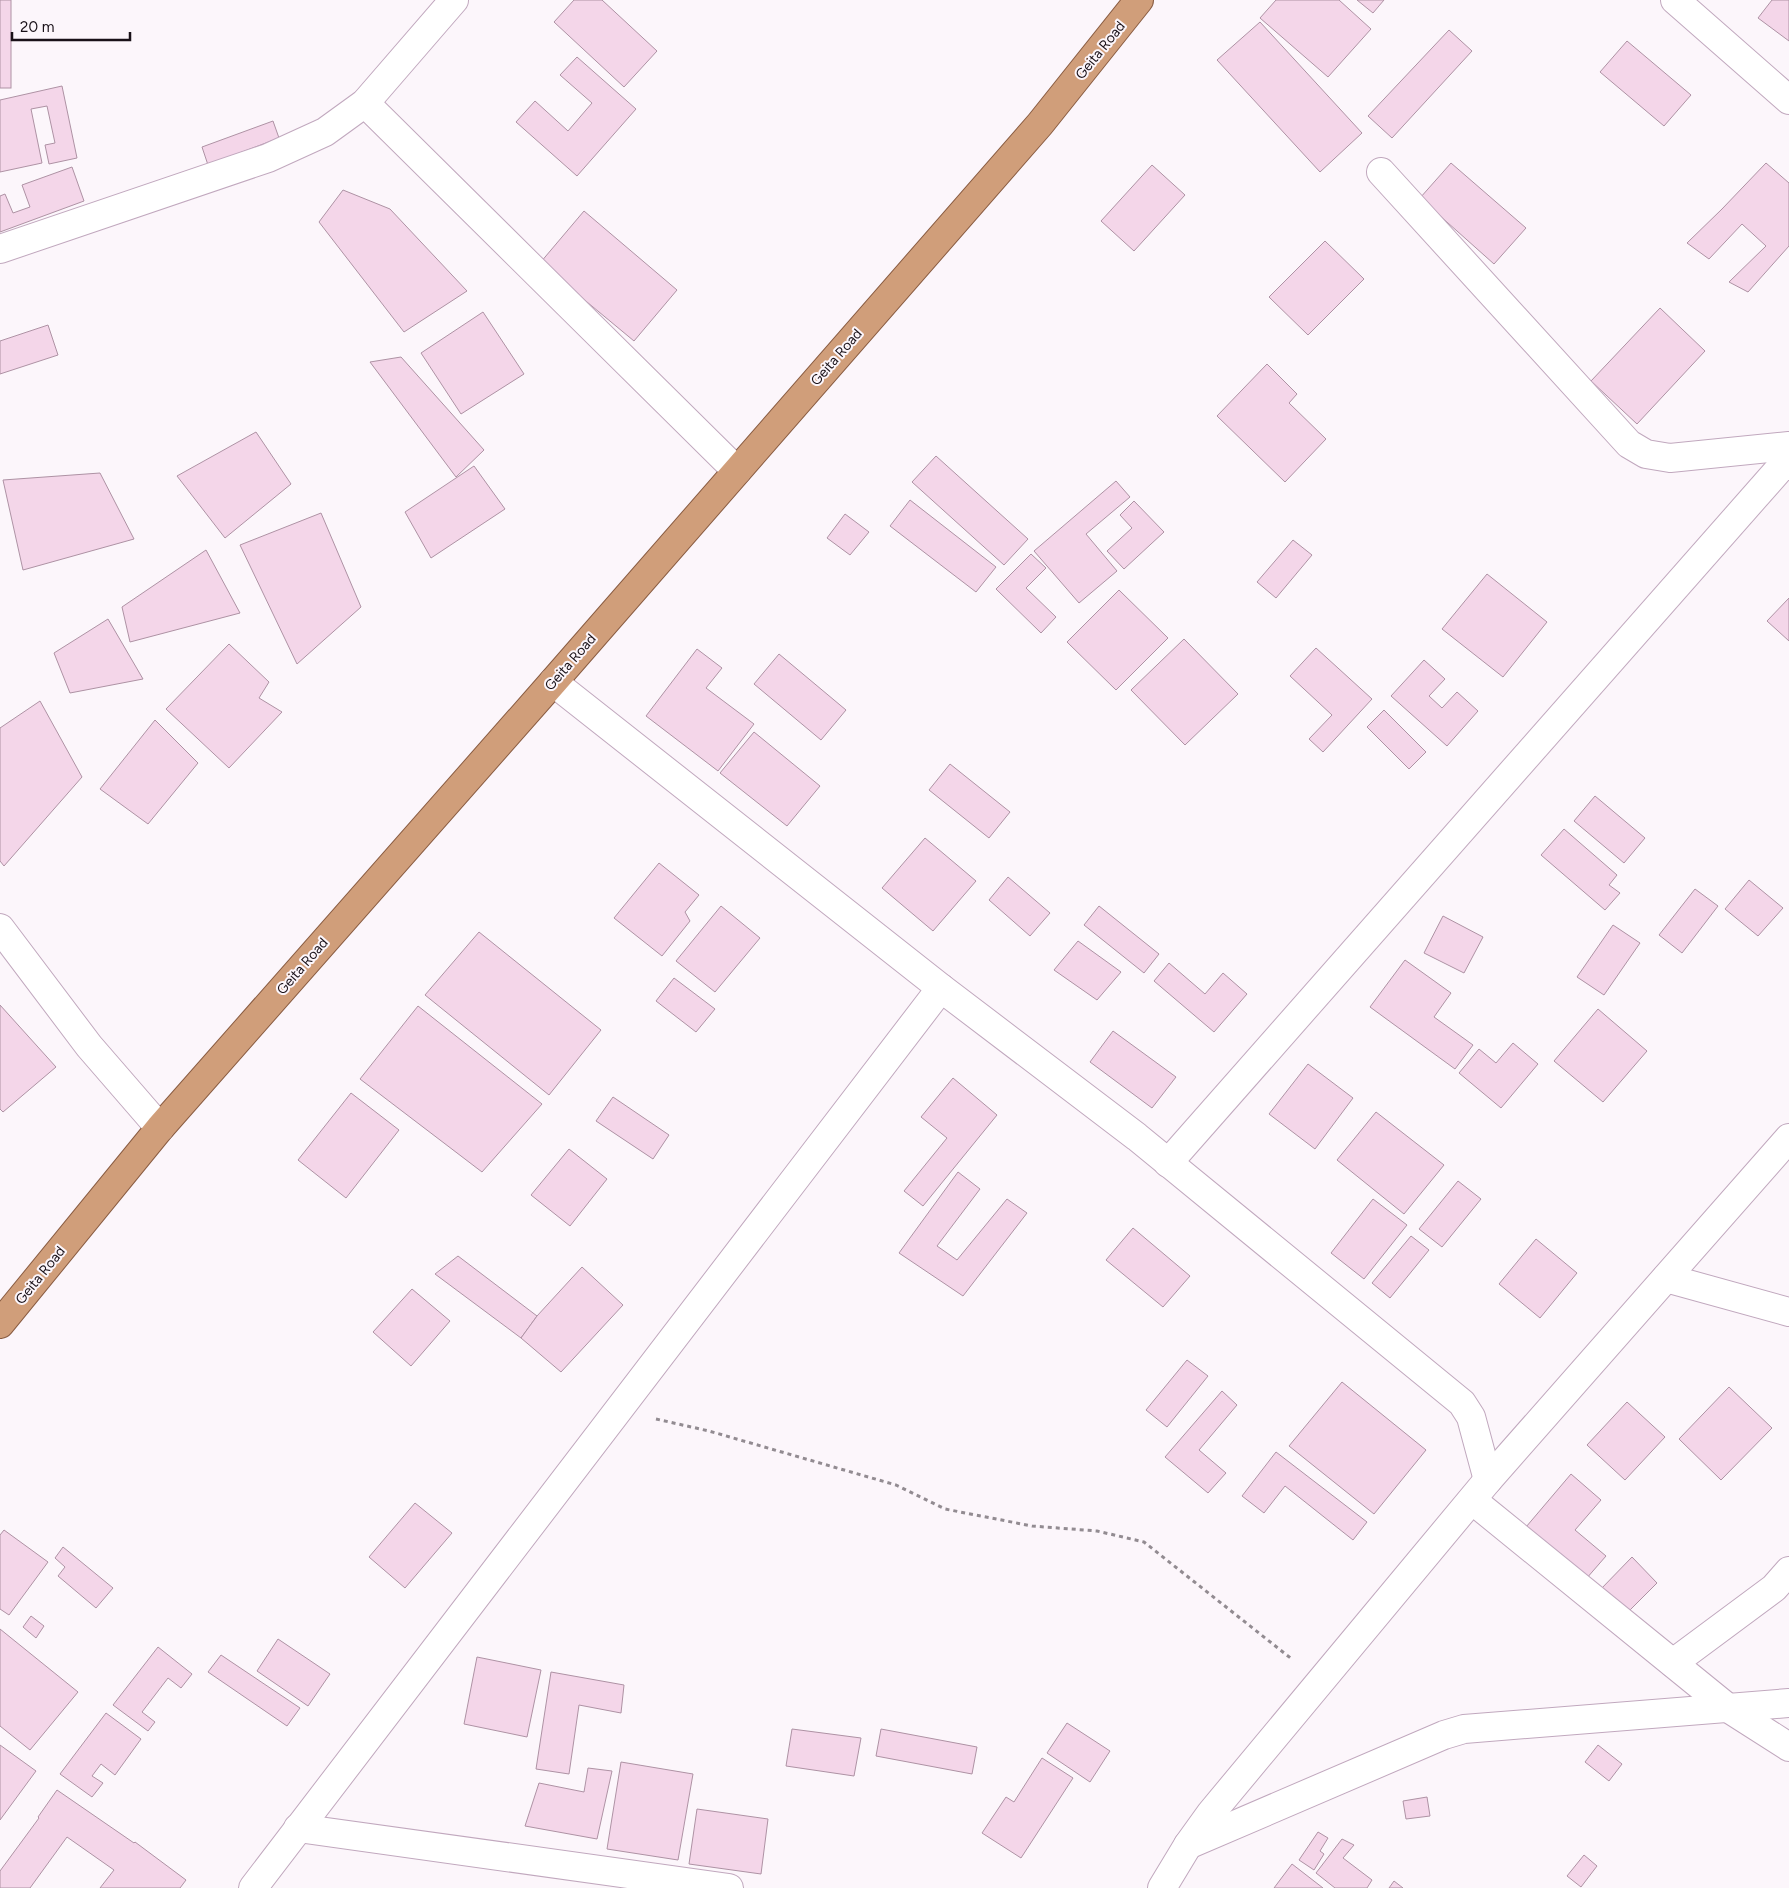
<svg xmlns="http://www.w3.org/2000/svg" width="1789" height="1888" font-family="Figtree,sans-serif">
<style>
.building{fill:#f4d6e9;stroke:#ae92a4}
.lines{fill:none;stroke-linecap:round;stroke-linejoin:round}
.minor-casing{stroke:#c1a8be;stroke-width:30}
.trunk-casing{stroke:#895c42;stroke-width:30}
.path{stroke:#928b91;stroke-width:3;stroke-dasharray:4 4;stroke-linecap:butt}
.minor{stroke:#fff;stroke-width:28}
.trunk{stroke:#d09e7a;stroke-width:28}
.labels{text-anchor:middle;stroke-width:4;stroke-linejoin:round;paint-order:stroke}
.street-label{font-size:14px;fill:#191118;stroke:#fcf6fb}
</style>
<rect width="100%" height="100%" fill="#fcf6fb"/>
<!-- building -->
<g class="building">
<rect x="0" y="0" width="11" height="88"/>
<path d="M574,0H602L657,51L624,87L554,22Z"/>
<path d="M1276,0H1339L1371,29L1328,77L1260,18Z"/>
<path d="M1357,0H1384L1373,13Z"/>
<path d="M1772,0H1789V41L1758,18Z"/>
<path d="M1260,22L1362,133L1320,172L1217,60Z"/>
<path d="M1449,30L1472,51L1392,138L1368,116Z"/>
<path d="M1627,41L1691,95L1664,126L1600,72Z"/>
<path d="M577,57L636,109L577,176L516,122L535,101L568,131L592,103L560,75Z"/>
<path d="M62,86L77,158L49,164L45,145L55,143L47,106L31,109L42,163L0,172V100Z"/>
<path d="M273,121L279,138L208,165L202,147Z"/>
<path d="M1451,163L1526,228L1494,264L1420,198Z"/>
<path d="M1766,163L1789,183V246L1748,292L1729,282L1766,246L1742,224L1709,259L1687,243L1722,209Z"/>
<path d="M1152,165L1185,195L1134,251L1101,221Z"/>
<path d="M72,167L84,201L0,232V196L5,194L13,213L30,207L22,185Z"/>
<path d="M343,190L390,209L467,291L404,332L319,222Z"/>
<path d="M584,211L677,290L634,341L540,263Z"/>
<path d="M1325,241L1364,279L1308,335L1269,297Z"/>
<path d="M1660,308L1705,351L1637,424L1591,381Z"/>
<path d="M483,312L524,374L461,414L421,353Z"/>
<path d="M48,325L58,355L0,374V341Z"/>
<path d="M401,357L484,450L456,477L370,362Z"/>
<path d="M1267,364L1297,394L1289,403L1326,439L1285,482L1217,416Z"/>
<path d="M256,432L291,484L225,538L177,476Z"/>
<path d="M936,456L1028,539L1004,565L912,482Z"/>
<path d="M474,466L505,509L431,558L405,512Z"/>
<path d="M100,473L134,539L23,570L3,480Z"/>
<path d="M1116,481L1130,497L1086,534L1117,571L1079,603L1034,551Z"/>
<path d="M910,500L996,567L976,592L890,526Z"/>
<path d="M1134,501L1164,532L1124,569L1107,551L1132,528L1120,515Z"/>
<path d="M321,513L361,607L297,664L240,545Z"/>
<path d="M845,514L869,532L850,555L827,538Z"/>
<path d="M1293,540L1312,555L1276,598L1257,582Z"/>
<path d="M206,550L240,613L130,642L122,607Z"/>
<path d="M1031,554L1046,568L1026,588L1056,617L1041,633L996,589Z"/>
<path d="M1487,574L1547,622L1503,677L1442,629Z"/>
<path d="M1119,590L1168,638L1116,690L1067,642Z"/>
<path d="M1789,598V641L1767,621Z"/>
<path d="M108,619L143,679L70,693L54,653Z"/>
<path d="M1184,639L1238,694L1185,745L1131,690Z"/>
<path d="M229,644L269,682L259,698L282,712L229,768L166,709Z"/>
<path d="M1316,648L1372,699L1323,752L1309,739L1332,715L1290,676Z"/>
<path d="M697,649L722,668L706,688L754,724L718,771L646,716Z"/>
<path d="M779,654L846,710L821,740L754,684Z"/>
<path d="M1424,660L1445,679L1429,696L1442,708L1457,692L1478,711L1447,746L1391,696Z"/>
<path d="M40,701L82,777L4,866L0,861V728Z"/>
<path d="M1384,710L1426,752L1409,769L1367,727Z"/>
<path d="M155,720L198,763L148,824L100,789Z"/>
<path d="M754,732L820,786L787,826L720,773Z"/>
<path d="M950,764L1010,812L989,838L929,790Z"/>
<path d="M1595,796L1645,838L1624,863L1574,821Z"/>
<path d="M1564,829L1617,875L1609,885L1620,893L1605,910L1541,855Z"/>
<path d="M925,838L976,881L933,931L882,888Z"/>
<path d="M659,863L699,895L685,912L690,921L662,956L614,918Z"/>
<path d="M1008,877L1050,913L1030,936L989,900Z"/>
<path d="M1749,880L1783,908L1758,936L1725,909Z"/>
<path d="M1695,889L1718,906L1682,953L1659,935Z"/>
<path d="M721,906L760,938L715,992L676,961Z"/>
<path d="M1099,906L1159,954L1144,973L1084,925Z"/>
<path d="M1443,916L1483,937L1464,973L1424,953Z"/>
<path d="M1613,925L1640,943L1604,995L1577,977Z"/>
<path d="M479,932L601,1030L549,1095L425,995Z"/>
<path d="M1078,941L1121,972L1097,1000L1054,970Z"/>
<path d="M1405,960L1451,993L1434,1017L1473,1045L1455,1069L1370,1007Z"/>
<path d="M1169,963L1205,994L1223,973L1247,994L1214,1032L1154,981Z"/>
<path d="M674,978L715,1009L696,1032L656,1001Z"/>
<path d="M0,1005L56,1067L3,1112L0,1109Z"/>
<path d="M418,1006L542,1104L482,1172L360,1079Z"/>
<path d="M1598,1009L1647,1051L1603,1102L1554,1061Z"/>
<path d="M1113,1031L1176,1077L1152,1108L1090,1062Z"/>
<path d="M1513,1043L1538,1064L1501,1108L1459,1073L1479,1049L1496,1063Z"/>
<path d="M1308,1064L1353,1098L1315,1149L1269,1114Z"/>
<path d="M953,1078L997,1115L923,1206L904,1191L947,1138L921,1117Z"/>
<path d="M351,1093L399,1130L346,1198L298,1160Z"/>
<path d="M613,1097L669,1135L653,1159L596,1121Z"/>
<path d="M1376,1112L1444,1165L1404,1214L1337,1160Z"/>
<path d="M569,1149L607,1179L570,1226L531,1195Z"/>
<path d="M958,1172L980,1189L937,1246L957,1260L1007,1199L1027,1213L963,1296L899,1253Z"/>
<path d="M1458,1181L1481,1199L1442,1247L1419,1229Z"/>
<path d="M1373,1199L1407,1225L1364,1279L1331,1253Z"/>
<path d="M1133,1228L1190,1276L1163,1307L1106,1260Z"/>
<path d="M1411,1236L1429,1250L1390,1298L1372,1283Z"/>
<path d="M1536,1239L1577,1273L1540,1318L1499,1284Z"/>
<path d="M458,1256L537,1316L521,1338L435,1274Z"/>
<path d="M582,1267L623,1305L561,1372L521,1338L537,1316Z"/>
<path d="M412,1289L450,1321L411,1366L373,1332Z"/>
<path d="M1187,1360L1208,1376L1167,1427L1146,1410Z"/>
<path d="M1342,1382L1426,1450L1374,1514L1289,1446Z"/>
<path d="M1729,1387L1772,1428L1721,1480L1679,1439Z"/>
<path d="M1222,1391L1237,1405L1199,1450L1226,1473L1208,1493L1165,1457Z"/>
<path d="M1627,1402L1665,1437L1625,1480L1587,1445Z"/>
<path d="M1276,1452L1367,1522L1353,1540L1285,1486L1264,1513L1242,1496Z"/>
<path d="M1571,1474L1601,1500L1575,1530L1606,1556L1586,1579L1526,1527Z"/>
<path d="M415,1503L452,1533L405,1588L369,1557Z"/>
<path d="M4,1530L48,1562L9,1615L0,1609V1535Z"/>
<path d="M63,1547L113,1588L96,1608L58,1576L65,1567L55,1558Z"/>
<path d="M1632,1557L1657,1583L1625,1615L1600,1590Z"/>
<path d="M31,1616L44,1626L36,1638L23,1627Z"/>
<path d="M0,1629L78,1692L30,1750L0,1726Z"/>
<path d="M278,1639L330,1674L308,1706L257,1671Z"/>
<path d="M158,1647L192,1674L181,1688L168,1678L142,1712L155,1722L148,1731L113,1705Z"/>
<path d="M221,1655L300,1708L287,1726L208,1672Z"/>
<path d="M477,1657L541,1670L527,1737L464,1724Z"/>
<path d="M551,1672L624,1685L621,1713L579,1705L569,1774L536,1769Z"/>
<path d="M106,1713L141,1739L115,1775L101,1764L92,1776L103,1783L92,1797L60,1774Z"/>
<path d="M1067,1723L1110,1751L1090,1782L1047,1753Z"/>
<path d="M792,1729L861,1738L854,1776L786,1766Z"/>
<path d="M881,1729L977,1747L972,1774L876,1756Z"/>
<path d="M0,1745L36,1771L0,1820Z"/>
<path d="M1598,1745L1622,1764L1609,1781L1585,1762Z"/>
<path d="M1042,1758L1073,1778L1021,1858L982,1833L1006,1797L1014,1802Z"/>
<path d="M621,1762L693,1774L678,1860L607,1849Z"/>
<path d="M588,1768L612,1771L597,1839L525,1826L539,1783L584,1792Z"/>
<path d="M57,1790L134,1843L135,1842L186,1880L180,1888H100L114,1870L67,1837L30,1888H0V1871L39,1818L38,1817Z"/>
<path d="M1427,1797L1430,1816L1406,1819L1403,1801Z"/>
<path d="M697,1809L768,1819L761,1874L689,1864Z"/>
<path d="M1318,1832L1328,1838L1320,1851L1324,1854L1314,1870L1299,1860Z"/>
<path d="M1342,1839L1354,1845L1343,1858L1372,1880L1367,1888H1335L1316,1873Z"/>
<path d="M1584,1855L1597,1866L1581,1887L1567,1876Z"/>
<path d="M1292,1864L1323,1888H1274Z"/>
<path d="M1394,1881L1403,1888H1389Z"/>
</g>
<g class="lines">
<!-- minor casing -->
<g class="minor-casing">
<g id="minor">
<path d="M1675,0L1789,100"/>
<path d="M365,103L737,471"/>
<path d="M1381,172L1629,444L1646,454L1670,458L1789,446"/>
<path d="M0,249L268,158L325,132L365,103L454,0"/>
<path d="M553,682L941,988L1137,1137L1462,1403L1471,1417L1488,1480"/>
<path d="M0,928L89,1046L160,1128"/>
<path d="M1168,1163L1789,458"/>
<path d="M1666,1278L1789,1312"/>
<path d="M1472,1500L1728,1708L1789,1747"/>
<path d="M1673,1663L1774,1588L1789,1571"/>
<path d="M298,1828L729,1888"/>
<path d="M1188,1845L1444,1735L1464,1729L1789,1703"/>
<path d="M253,1888L941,988"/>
<path d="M1162,1888L1188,1845L1211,1813L1488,1480L1789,1138"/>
</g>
</g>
<!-- trunk casing -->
<g class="trunk-casing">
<path id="trunk" d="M0,1324L160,1128L553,682L1040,124L1139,0"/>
</g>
<!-- path -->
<path class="path" d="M656,1419L709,1431L896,1485L945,1509L1032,1526L1097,1531L1144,1542L1293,1660"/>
<!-- minor -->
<use href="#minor" class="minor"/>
<!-- trunk -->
<use href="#trunk" class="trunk"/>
</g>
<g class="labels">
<!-- street labels -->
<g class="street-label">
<text transform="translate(1100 50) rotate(-51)" y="5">Geita Road</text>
<text transform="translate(836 357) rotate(-49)" y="5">Geita Road</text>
<text transform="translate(570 662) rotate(-49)" y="5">Geita Road</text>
<text transform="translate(302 966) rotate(-49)" y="5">Geita Road</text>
<text transform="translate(40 1275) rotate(-51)" y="5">Geita Road</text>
</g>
</g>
<!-- scale -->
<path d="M12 32v8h118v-8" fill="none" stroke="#191118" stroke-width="2.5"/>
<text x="20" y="32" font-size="15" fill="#191118" stroke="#fcf6fb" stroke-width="4" paint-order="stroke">20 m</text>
</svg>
